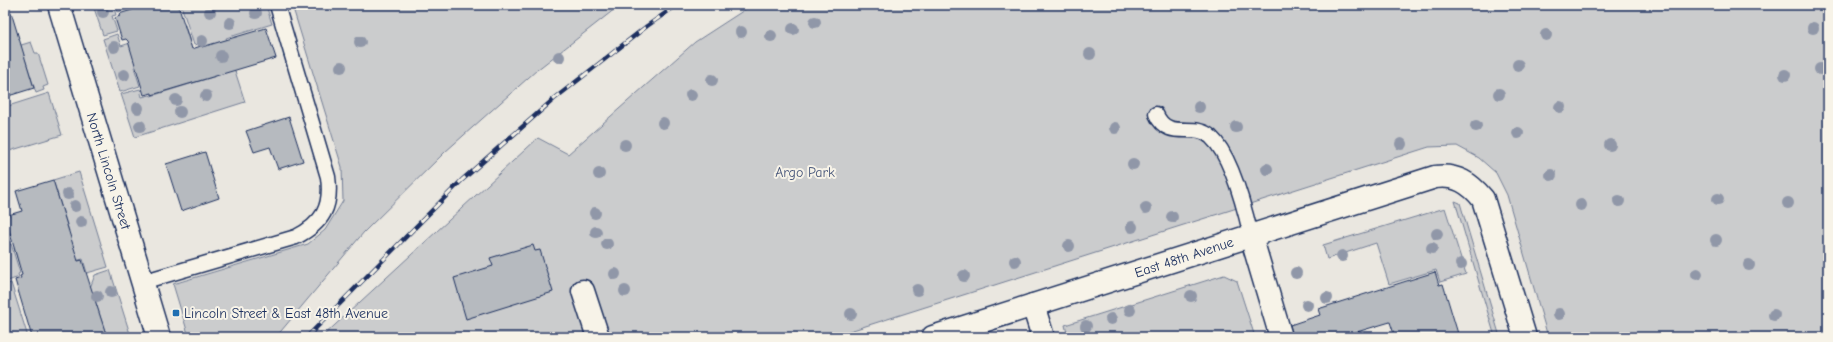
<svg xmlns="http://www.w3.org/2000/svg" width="1833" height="342" font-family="'Comic Neue',sans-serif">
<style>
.green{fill:#cbcccd;stroke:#737e96}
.building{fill:#b6babf;stroke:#1b2f5e}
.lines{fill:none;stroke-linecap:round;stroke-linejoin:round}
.lane-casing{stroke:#1b2f5e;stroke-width:17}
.street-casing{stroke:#1b2f5e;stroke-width:25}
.lane{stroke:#f7f3e8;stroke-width:14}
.street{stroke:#f7f3e8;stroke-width:22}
.rail-casing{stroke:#1b2f5e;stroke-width:4.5}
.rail{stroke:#f7f3e8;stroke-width:3;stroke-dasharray:9;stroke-linecap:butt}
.tree{fill:#9097a8}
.poi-dot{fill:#1f6fb2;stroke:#f7f3e8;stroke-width:1.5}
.labels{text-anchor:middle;stroke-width:4;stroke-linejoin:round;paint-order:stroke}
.street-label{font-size:14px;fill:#1b2f5e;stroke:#f7f3e8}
.park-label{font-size:14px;fill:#47567a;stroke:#f7f3e8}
.poi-label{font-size:14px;fill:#1b2f5e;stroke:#f7f3e8;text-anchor:start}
</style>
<rect width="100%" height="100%" fill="#eae7e0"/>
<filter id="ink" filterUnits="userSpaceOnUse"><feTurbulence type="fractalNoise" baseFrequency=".025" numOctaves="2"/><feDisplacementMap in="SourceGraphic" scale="8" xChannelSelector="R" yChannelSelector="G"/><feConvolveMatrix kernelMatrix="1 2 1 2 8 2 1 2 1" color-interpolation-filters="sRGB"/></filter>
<g filter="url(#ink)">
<!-- green -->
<g class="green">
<path d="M93,5H113L116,15L112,16L117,31L103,35Z"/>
<path d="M116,5H140L118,12Z"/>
<path d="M181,5H266L272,24L226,38L227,40L204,48L203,42L194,45Z"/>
<path d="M292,5H620L537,70L445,152L364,232L276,337H189L173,284L308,244L325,230L343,201L342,167Z"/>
<path d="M752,5H1828V337H1548L1507,195L1496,173L1479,158L1457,146L1429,147L831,337H322L538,138L568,154L695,42Z"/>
<path d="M185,25L191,46L141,62V65L134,67L140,86L120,92L103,39L117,34L121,46Z"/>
<path d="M31,42L35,53H38L48,85L43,87L44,90L36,93L25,59L15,62L5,50Z"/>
<path d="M226,43L245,102L135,137L121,94L140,89L142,97L150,95L151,96L216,76Z"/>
<path d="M49,93L62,135L9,151L5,150V107Z"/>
<path d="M79,172L108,267L87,273L83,259L22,273L14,248L69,231L53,180Z"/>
<path d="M1455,201L1460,203L1500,337H1495Z"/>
<path d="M1445,208L1466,274L1440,282L1436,270L1389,284L1376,243L1327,259L1323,245Z"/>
<path d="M11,244L20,273L18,274L19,277L5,282V246Z"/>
<path d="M110,270L131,337H101L106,335L95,300L84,303L95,275Z"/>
<path d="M1224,275L1237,281L1255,337H1068L1065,325Z"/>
<path d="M11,283L28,337H5V285Z"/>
</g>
<!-- building -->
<g class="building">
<path d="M148,5H178L192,49L201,46L202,47L266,28L276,58L152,95V93L144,95L128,41L126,39L122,40L115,18L120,16L119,14Z"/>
<path d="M11,12L34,88L5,97V13Z"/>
<path d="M289,117L303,161L278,169L270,147L254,152L246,131Z"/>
<path d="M205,152L219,198L181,211L166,164Z"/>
<path d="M53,180L78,261L82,260L107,337H32L15,280L21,278L20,276L22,275L5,216L22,211L16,191Z"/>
<path d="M533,245L535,251L540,250L553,292L466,319L454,278L493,266L490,258Z"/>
<path d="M1435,272L1439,285L1443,284L1459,337H1395L1390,322L1340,337H1293L1290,325L1320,315L1318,309Z"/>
</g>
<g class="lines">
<!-- lane casing -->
<g class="lane-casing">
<g id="lane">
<path d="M1156,114C1168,142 1194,121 1211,137C1231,155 1245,210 1251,236"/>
<path d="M142,282L296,237C323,223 332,207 328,177L277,5"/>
</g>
</g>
<!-- street casing -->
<g class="street-casing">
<g id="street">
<path d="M59,5L159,337"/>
<path d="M1251,236L1281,337"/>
<path d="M583,291L598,337"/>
<path d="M1033,305L1043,337"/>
<path d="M933,337L1435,177C1456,174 1470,183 1483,199L1525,337"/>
</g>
</g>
<!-- lane -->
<use href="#lane" class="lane"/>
<!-- street -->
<use href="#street" class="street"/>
<!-- rail casing -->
<g class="rail-casing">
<path id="rail" d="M307,337L462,180L554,99L647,26L677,5"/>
</g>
<!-- rail -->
<use href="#rail" class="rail"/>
</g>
<!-- trees -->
<g class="tree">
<circle cx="103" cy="12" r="6"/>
<circle cx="210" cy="12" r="6"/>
<circle cx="256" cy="13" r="6"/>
<circle cx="815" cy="22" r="6"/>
<circle cx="230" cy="23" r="6"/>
<circle cx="1813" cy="28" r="6"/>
<circle cx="793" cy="29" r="6"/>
<circle cx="741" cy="32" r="6"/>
<circle cx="1546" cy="35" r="6"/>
<circle cx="771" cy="36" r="6"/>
<circle cx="202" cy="41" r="6"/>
<circle cx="360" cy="42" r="6"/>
<circle cx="114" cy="47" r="6"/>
<circle cx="1090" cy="54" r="6"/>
<circle cx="221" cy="56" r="6"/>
<circle cx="559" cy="57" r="6"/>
<circle cx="1518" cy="65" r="6"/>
<circle cx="341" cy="67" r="6"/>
<circle cx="1820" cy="69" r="6"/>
<circle cx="124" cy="75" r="6"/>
<circle cx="1785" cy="75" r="6"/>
<circle cx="712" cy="80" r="6"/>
<circle cx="1499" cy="94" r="6"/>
<circle cx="691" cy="95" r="6"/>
<circle cx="206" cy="96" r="6"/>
<circle cx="176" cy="100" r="6"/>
<circle cx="1199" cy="107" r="6"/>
<circle cx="1560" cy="107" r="6"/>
<circle cx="138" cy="108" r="6"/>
<circle cx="180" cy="112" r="6"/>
<circle cx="663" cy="123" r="6"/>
<circle cx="140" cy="126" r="6"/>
<circle cx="1476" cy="126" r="6"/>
<circle cx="1236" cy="127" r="6"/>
<circle cx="1115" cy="128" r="6"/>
<circle cx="1518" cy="133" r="6"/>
<circle cx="1401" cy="144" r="6"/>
<circle cx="625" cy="145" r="6"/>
<circle cx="1610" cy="145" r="6"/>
<circle cx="1133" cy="164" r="6"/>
<circle cx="1267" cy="169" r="6"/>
<circle cx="599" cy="174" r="6"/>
<circle cx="1551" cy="175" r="6"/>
<circle cx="68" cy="194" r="6"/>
<circle cx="1718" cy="199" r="6"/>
<circle cx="1619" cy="201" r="6"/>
<circle cx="1788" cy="203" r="6"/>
<circle cx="1581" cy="205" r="6"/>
<circle cx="75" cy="206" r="6"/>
<circle cx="1146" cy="208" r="6"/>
<circle cx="595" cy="213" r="6"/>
<circle cx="1172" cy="217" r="6"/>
<circle cx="81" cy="222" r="6"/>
<circle cx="1132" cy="227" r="6"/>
<circle cx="596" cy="232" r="6"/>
<circle cx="1437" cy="234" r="6"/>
<circle cx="1716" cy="240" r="6"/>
<circle cx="607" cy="244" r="6"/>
<circle cx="1069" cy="246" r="6"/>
<circle cx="1432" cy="248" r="6"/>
<circle cx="1342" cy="256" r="6"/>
<circle cx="1015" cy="261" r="6"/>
<circle cx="1461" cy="264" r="6"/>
<circle cx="1749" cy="265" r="6"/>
<circle cx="1296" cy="273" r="6"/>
<circle cx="615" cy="274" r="6"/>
<circle cx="1697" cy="274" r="6"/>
<circle cx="964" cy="276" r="6"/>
<circle cx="917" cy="290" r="6"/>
<circle cx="625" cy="291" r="6"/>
<circle cx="111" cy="292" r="6"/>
<circle cx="97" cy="296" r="6"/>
<circle cx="1191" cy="296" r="6"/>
<circle cx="1327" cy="298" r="6"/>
<circle cx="1307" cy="305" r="6"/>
<circle cx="1130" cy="310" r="6"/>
<circle cx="851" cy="314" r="6"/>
<circle cx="1559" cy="314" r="6"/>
<circle cx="1774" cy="315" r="6"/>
<circle cx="1111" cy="319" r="6"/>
<circle cx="1086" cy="326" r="6"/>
</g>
</g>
<!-- markers -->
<rect class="poi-dot" x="172" y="309" width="8" height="8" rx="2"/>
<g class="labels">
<!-- street labels -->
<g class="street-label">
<text transform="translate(109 171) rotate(73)" y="5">North Lincoln Street</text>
<text transform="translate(1184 257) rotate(-18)" y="5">East 48th Avenue</text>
</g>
<!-- park labels -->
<g class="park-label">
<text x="805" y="177">Argo Park</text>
</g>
<!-- poi labels -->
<g class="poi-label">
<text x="184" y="318">Lincoln Street &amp; East 48th Avenue</text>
</g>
</g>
<!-- margin -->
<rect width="1833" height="342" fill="none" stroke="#f7f3e8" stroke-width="20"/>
<rect x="10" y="10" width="1813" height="322" fill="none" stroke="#1b2f5e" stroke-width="1.5" filter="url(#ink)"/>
</svg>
